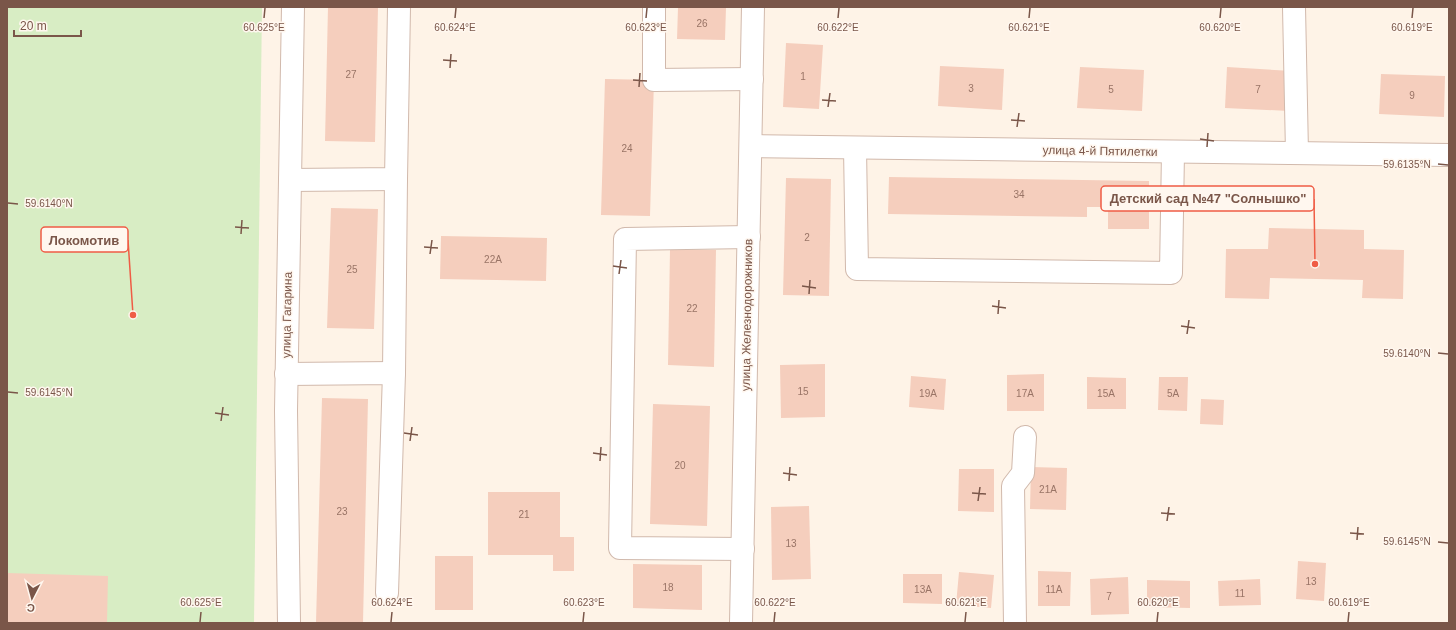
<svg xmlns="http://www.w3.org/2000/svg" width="1456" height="630" font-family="Arial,sans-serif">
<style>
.green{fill:#d8edc4}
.building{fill:#f5cebd}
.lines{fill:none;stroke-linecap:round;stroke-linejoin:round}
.minor-casing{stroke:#d1b9ac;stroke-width:24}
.minor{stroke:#fff;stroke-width:22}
.ticks{fill:none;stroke:#7a5649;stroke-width:1.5}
.labels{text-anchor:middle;stroke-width:3;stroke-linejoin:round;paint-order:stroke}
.number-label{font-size:10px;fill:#997466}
.street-label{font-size:12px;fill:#7a5649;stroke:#fff7ef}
.ticks-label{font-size:10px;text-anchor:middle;fill:#7a5649;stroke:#fff7ef;stroke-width:3;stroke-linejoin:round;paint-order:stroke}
.leader{fill:none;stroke:#ef5c45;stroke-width:1.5}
.callout-dot{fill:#ef5c45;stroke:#fff7ef;stroke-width:1.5}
.callout{fill:#fff7ef;stroke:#ef5c45;stroke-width:1.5}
.callout-label{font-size:13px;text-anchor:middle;font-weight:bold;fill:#7a5649}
</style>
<rect width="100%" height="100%" fill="#fef3e7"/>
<!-- green -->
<path class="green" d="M7,7H262L254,623H7Z"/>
<!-- building -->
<g class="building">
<path d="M328,7H378L375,142L325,141Z"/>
<path d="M678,7H726L725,40L677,39Z"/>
<path d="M786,43L823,45L819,109L783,107Z"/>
<path d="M940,66L1004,69L1002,110L938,106Z"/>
<path d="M1080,67L1144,70L1142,111L1077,108Z"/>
<path d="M1227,67L1292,71L1289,111L1225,108Z"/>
<path d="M1381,74L1445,76L1444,117L1379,114Z"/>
<path d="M605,79L654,80L650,216L601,215Z"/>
<path d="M889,177L1149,181V229H1108V207H1087V217L888,214Z"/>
<path d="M786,178L831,179L829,296L783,295Z"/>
<path d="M331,208L378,209L374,329L327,328Z"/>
<path d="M1269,228L1364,230V249L1404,250L1403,299L1362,298L1363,280L1270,278L1269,299L1225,298L1226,249H1268Z"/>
<path d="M441,236L547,238L546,281L440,279Z"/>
<path d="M670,250H716L714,367L668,365Z"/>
<path d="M825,364V417L781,418L780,365Z"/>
<path d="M1044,374V411H1007V375Z"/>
<path d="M911,376L946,379L944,410L909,407Z"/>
<path d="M1087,377L1126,378V409H1087Z"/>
<path d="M1159,377H1188L1187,411L1158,410Z"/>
<path d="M322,398L368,399L363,623H316Z"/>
<path d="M1201,399L1224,400L1223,425L1200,424Z"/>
<path d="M653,404L710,406L707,526L650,524Z"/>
<path d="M1031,467L1067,468L1066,510L1030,509Z"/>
<path d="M959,469H994V512L958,511Z"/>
<path d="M488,492H560V537H574V571H553V555H488Z"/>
<path d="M809,506L811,579L772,580L771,507Z"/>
<rect x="435" y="556" width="38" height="54"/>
<path d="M1298,561L1326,563L1324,601L1296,599Z"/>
<path d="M633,564L702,565V610L633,608Z"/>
<path d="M1038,571L1071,572L1070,606H1038Z"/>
<path d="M959,572L994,575L991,608L956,605Z"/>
<path d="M7,573L108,576L107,623H7Z"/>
<path d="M903,574H942V604L903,603Z"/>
<path d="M1128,577L1129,614L1091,615L1090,579Z"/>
<path d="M1260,579L1261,605L1219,606L1218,581Z"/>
<path d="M1147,580L1190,581V608L1147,607Z"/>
</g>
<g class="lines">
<!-- minor casing -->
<g class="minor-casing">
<g id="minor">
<path d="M654,7V80L752,79"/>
<path d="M1294,7L1297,153"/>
<path d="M751,146L1449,155"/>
<path d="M855,148L857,269L1171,273L1173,152"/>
<path d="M290,180L396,179L399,7"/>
<path d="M394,373L396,179"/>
<path d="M286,374L394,373L387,593"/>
<path d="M743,549L620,548L625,239L749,237"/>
<path d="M289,623L286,411L293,7"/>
<path d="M741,623L753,7"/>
<path d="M1015,623L1013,486L1023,473L1025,437"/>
</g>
</g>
<!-- minor -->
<use href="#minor" class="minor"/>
</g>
<!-- ticks -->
<path class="ticks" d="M264,18L265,8M455,18L456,8M646,18L647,8M838,18L839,8M1029,18L1030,8M1220,18L1221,8M1412,18L1413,8M443,60L457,61M450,68L451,54M633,80L647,81M639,87L640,73M822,100L836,101M828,107L830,93M1011,120L1025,121M1017,127L1019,113M1200,139L1214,141M1207,147L1208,133M1438,164L1448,165M8,203L18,204M235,227L249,228M241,234L242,220M424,247L438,248M430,254L432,240M613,266L627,268M619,274L621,260M802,286L816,288M809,294L810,280M992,306L1006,308M998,314L999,300M1181,326L1195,328M1187,334L1189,320M1438,353L1448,354M8,392L18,393M215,413L229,415M221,421L223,407M404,433L418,435M410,441L412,427M593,453L607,455M600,461L601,447M783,473L797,475M789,481L790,467M972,493L986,494M978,501L980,487M1161,513L1175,514M1167,521L1169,507M1350,533L1364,534M1357,540L1358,527M1438,542L1448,543M200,622L201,612M391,622L392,612M583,622L584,612M774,622L775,612M965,622L966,612M1157,622L1158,612M1348,622L1349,612"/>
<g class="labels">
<!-- number labels -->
<g class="number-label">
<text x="702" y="27">26</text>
<text x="351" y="78">27</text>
<text x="803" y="80">1</text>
<text x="971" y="92">3</text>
<text x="1111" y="93">5</text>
<text x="1258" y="93">7</text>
<text x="1412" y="99">9</text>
<text x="627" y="152">24</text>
<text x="1019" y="198">34</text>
<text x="807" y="241">2</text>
<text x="493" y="263">22А</text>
<text x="352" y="273">25</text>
<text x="692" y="312">22</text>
<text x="803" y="395">15</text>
<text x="928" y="397">19А</text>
<text x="1025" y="397">17А</text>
<text x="1106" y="397">15А</text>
<text x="1173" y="397">5А</text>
<text x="680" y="469">20</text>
<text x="1048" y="493">21А</text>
<text x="342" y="515">23</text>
<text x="524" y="518">21</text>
<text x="791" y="547">13</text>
<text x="1311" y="585">13</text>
<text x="668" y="591">18</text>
<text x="923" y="593">13А</text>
<text x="1054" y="593">11А</text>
<text x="1240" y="597">11</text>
<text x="1109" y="600">7</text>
</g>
<!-- street labels -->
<g class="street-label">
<text transform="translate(1100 151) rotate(1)" y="4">улица 4-й Пятилетки</text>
<text transform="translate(287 315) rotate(-89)" y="4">улица Гагарина</text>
<text transform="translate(747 315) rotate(-89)" y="4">улица Железнодорожников</text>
</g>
</g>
<g class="ticks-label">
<text x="264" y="31">60.625°E</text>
<text x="455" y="31">60.624°E</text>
<text x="646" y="31">60.623°E</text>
<text x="838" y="31">60.622°E</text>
<text x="1029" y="31">60.621°E</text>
<text x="1220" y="31">60.620°E</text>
<text x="1412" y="31">60.619°E</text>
<text x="1407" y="168">59.6135°N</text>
<text x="49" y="207">59.6140°N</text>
<text x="1407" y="357">59.6140°N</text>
<text x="49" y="396">59.6145°N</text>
<text x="1407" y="545">59.6145°N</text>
<text x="201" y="606">60.625°E</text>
<text x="392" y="606">60.624°E</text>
<text x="584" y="606">60.623°E</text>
<text x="775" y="606">60.622°E</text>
<text x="966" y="606">60.621°E</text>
<text x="1158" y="606">60.620°E</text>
<text x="1349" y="606">60.619°E</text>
</g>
<!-- callouts -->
<path class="leader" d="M1315 264L1314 199M133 315L128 240"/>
<g class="callout-dot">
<circle cx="1315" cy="264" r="4"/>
<circle cx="133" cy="315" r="4"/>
</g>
<g class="callout">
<rect x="1101" y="186" width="213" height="25" rx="4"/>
<rect x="41" y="227" width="87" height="25" rx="4"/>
</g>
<g class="callout-label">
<text x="1208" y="203">Детский сад №47 "Солнышко"</text>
<text x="84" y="245">Локомотив</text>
</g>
<!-- border -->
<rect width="1456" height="630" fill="none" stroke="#7a5649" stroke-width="16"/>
<!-- north arrow -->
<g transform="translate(32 598) rotate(186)" stroke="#fff7ef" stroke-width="3" paint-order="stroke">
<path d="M0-3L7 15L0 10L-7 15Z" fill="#7a5649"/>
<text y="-6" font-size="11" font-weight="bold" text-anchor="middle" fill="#7a5649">С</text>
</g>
<!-- scale -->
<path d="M14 30v6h67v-6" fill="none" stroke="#7a5649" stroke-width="2"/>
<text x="20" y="30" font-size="12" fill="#7a5649" stroke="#fff7ef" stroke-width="3" paint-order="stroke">20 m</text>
</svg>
